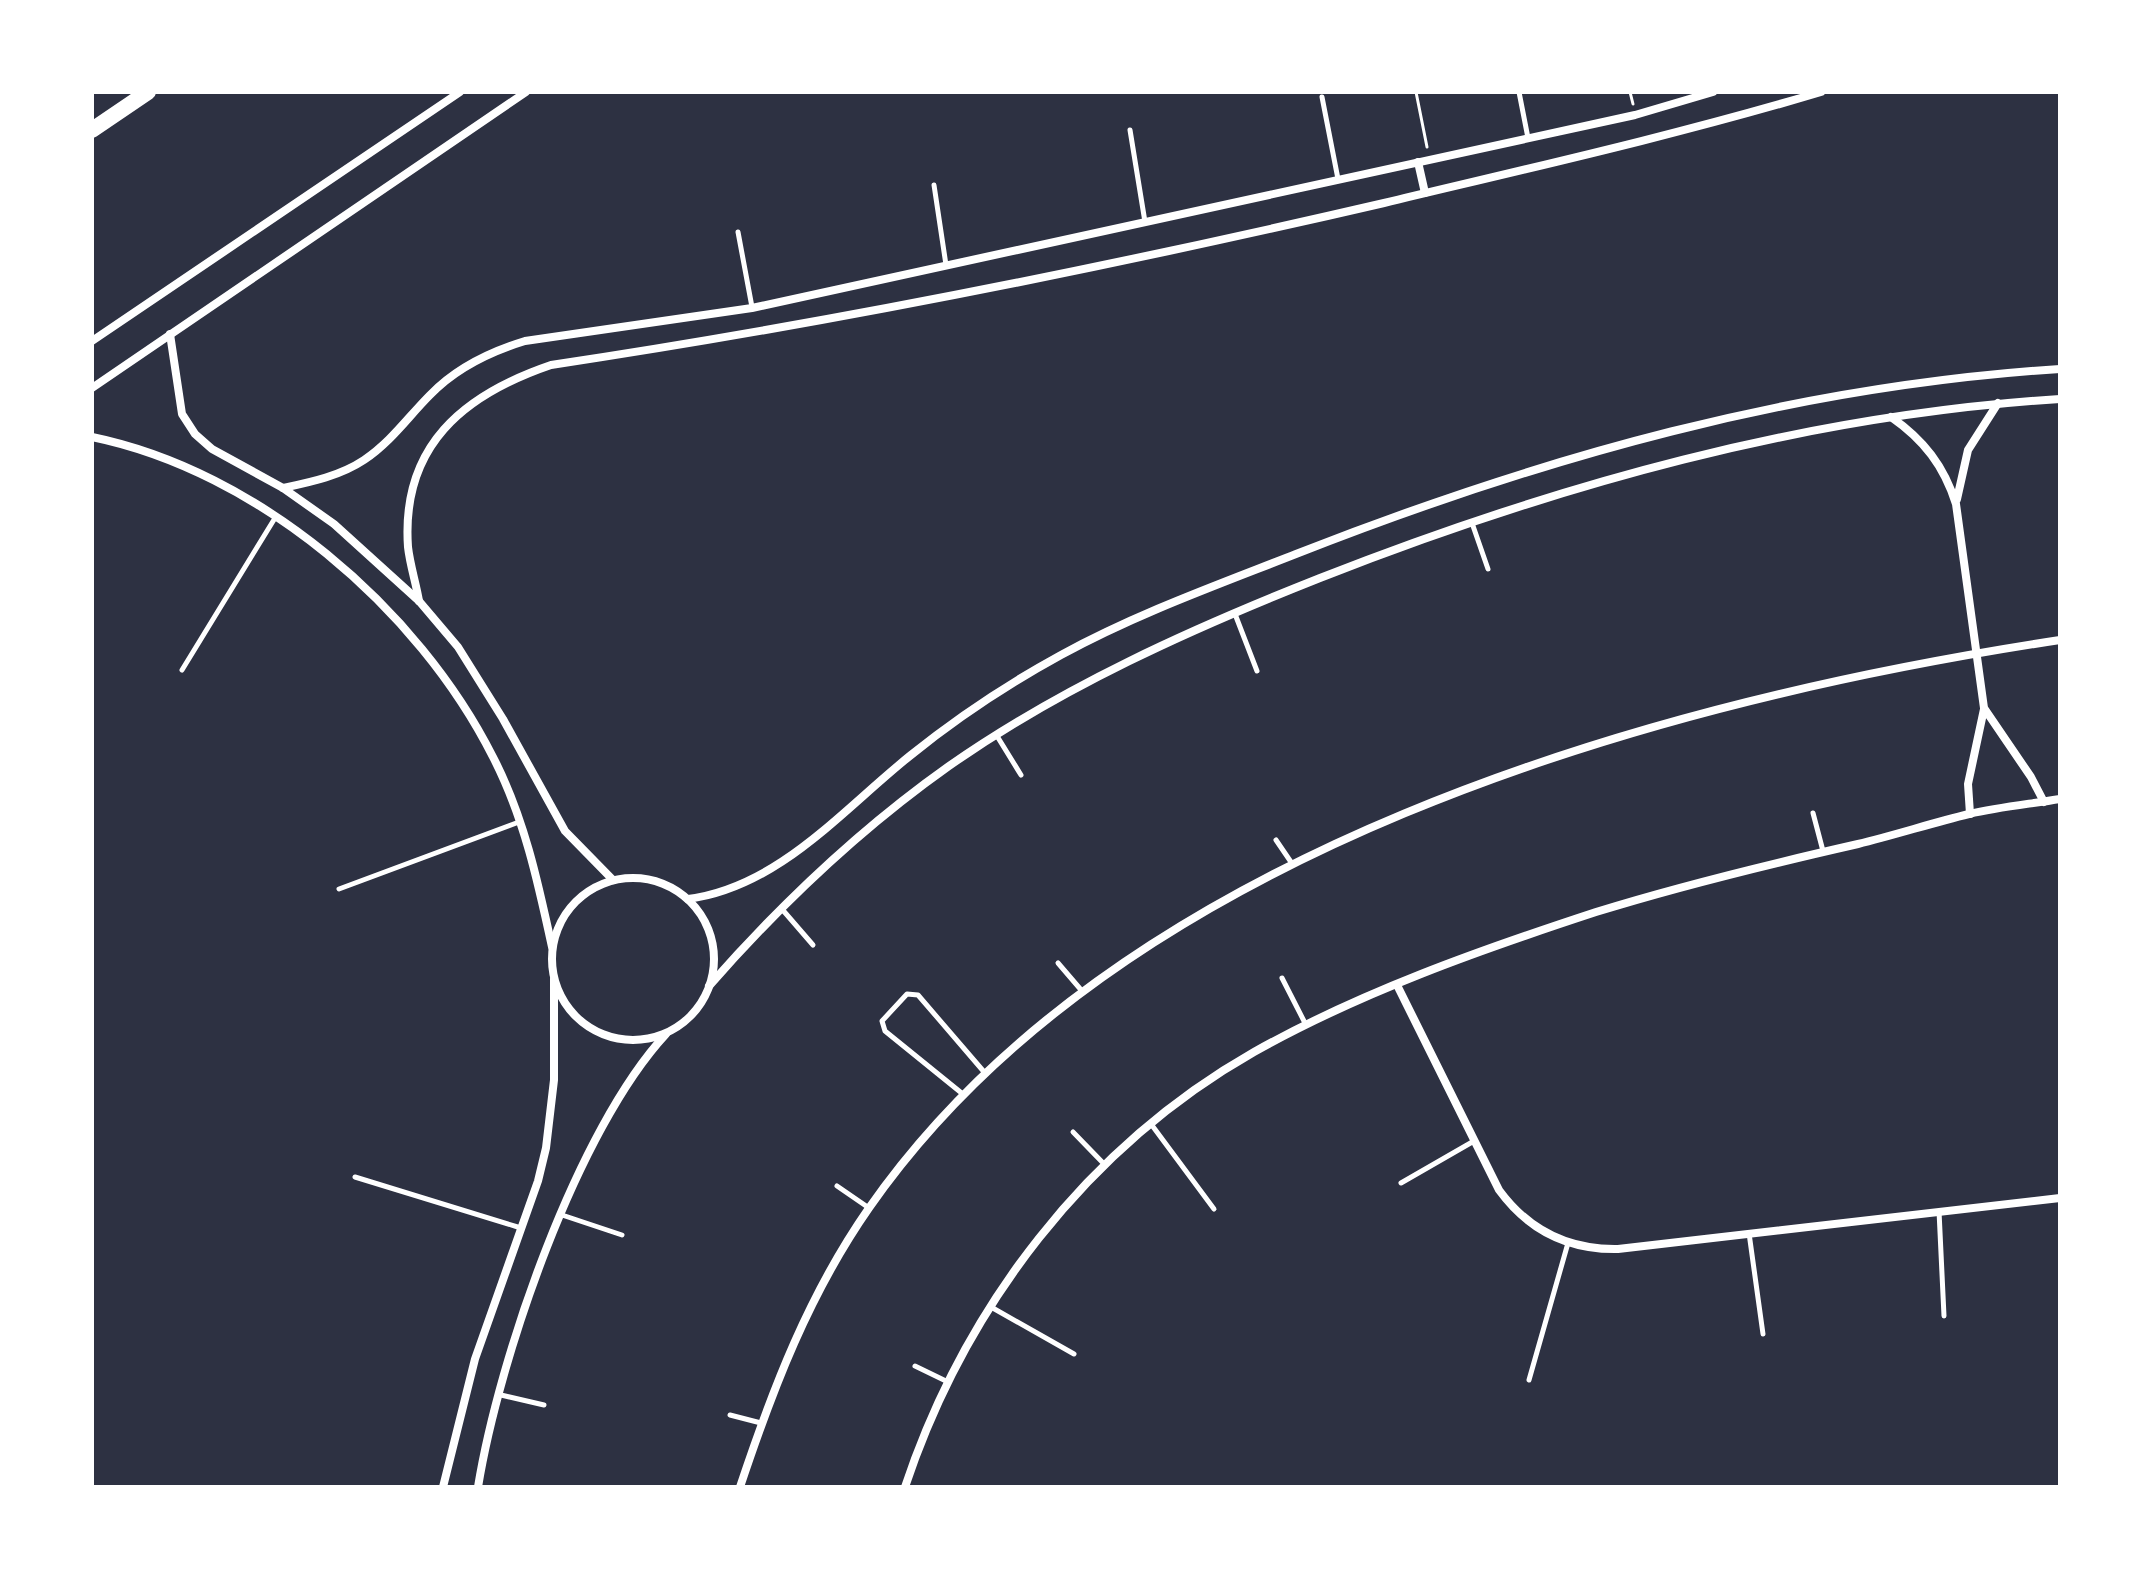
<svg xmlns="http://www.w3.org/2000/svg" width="2152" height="1579" font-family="'PT Sans',sans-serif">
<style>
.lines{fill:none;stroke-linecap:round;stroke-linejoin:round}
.path{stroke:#fff;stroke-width:3}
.service{stroke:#fff;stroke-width:5}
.minor{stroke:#fff;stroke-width:8}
.trunk{stroke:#fff;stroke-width:16}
</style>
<rect width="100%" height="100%" fill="#2d3142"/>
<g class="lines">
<!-- path -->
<g class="path">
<path d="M1416,92L1427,147"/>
<path d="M1630,92L1633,104"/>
</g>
<!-- service -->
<g class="service">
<path d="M1519,92L1528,138"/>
<path d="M1322,97L1338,179"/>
<path d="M1130,130L1145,222"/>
<path d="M934,185L946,265"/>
<path d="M738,232L752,307"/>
<path d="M1472,523L1488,569"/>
<path d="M1235,614L1257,671"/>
<path d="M182,670L275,518"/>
<path d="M997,736L1021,775"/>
<path d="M1813,813L1823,851"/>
<path d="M1276,840L1293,865"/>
<path d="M339,889L519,822"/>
<path d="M781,908L813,945"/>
<path d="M1058,963L1082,991"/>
<path d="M1282,978L1306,1025"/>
<path d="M964,1095L885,1031L882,1021L907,994L918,995L985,1073"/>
<path d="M1151,1124L1214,1209"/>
<path d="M1073,1132L1105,1165"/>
<path d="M355,1177L521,1228"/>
<path d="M1401,1183L1474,1141"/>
<path d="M837,1186L869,1208"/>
<path d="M1939,1211L1944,1316"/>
<path d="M562,1215L622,1235"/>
<path d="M1749,1233L1763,1334"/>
<path d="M991,1307L1074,1354"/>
<path d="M915,1366L948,1382"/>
<path d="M1529,1380L1568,1243"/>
<path d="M501,1395L544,1405"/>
<path d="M730,1415L761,1423"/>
</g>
<!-- minor -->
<g class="minor">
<path d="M1418,162L1425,193"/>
<path d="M170,334L182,414L195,434L212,449L283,488L334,524L419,601L458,647L503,719L565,831L613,880"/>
<path d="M92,341L460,92"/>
<path d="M92,388L526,92"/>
<path d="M1891,417C1924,440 1944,466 1956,504L1984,708L2031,777L2044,802"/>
<path d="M92,437C258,471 418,608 493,757C524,817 538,882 552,947"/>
<path d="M283,488C311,482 340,476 364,460C391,442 408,417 430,395C456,368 489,352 525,341L752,308L1635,115L1713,92"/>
<path d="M1957,499L1968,450L1998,403"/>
<path d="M419,601C416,583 410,565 408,547C401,446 463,395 551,365C831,323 1108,267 1384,203C1530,168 1677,135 1821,92"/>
<path d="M1970,814L1968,784L1984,709"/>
<circle cx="633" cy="959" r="81"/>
<path d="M688,899C779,887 842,810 911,755C958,717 1008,684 1061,655C1136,614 1217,585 1296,554C1543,457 1795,386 2060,369"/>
<path d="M1397,985L1499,1190C1529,1231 1568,1250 1618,1249L2060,1198"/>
<path d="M709,986C781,904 860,829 949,766C1062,687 1191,629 1320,578C1557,485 1805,415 2060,399"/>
<path d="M443,1487L475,1359L538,1181L546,1148L554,1080V979"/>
<path d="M478,1487C499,1358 577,1130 666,1034"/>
<path d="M740,1487C773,1388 809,1294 869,1208C1118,851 1651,702 2060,640"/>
<path d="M905,1487C965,1307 1087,1147 1254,1052C1361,992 1480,950 1596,912C1683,885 1770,864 1858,844C1895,835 1932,823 1969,814C1999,807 2030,804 2060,799"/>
</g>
<!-- trunk -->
<path class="trunk" d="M92,130L148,92"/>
</g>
<!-- border -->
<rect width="2152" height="1579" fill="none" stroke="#ffffff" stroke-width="188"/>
</svg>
